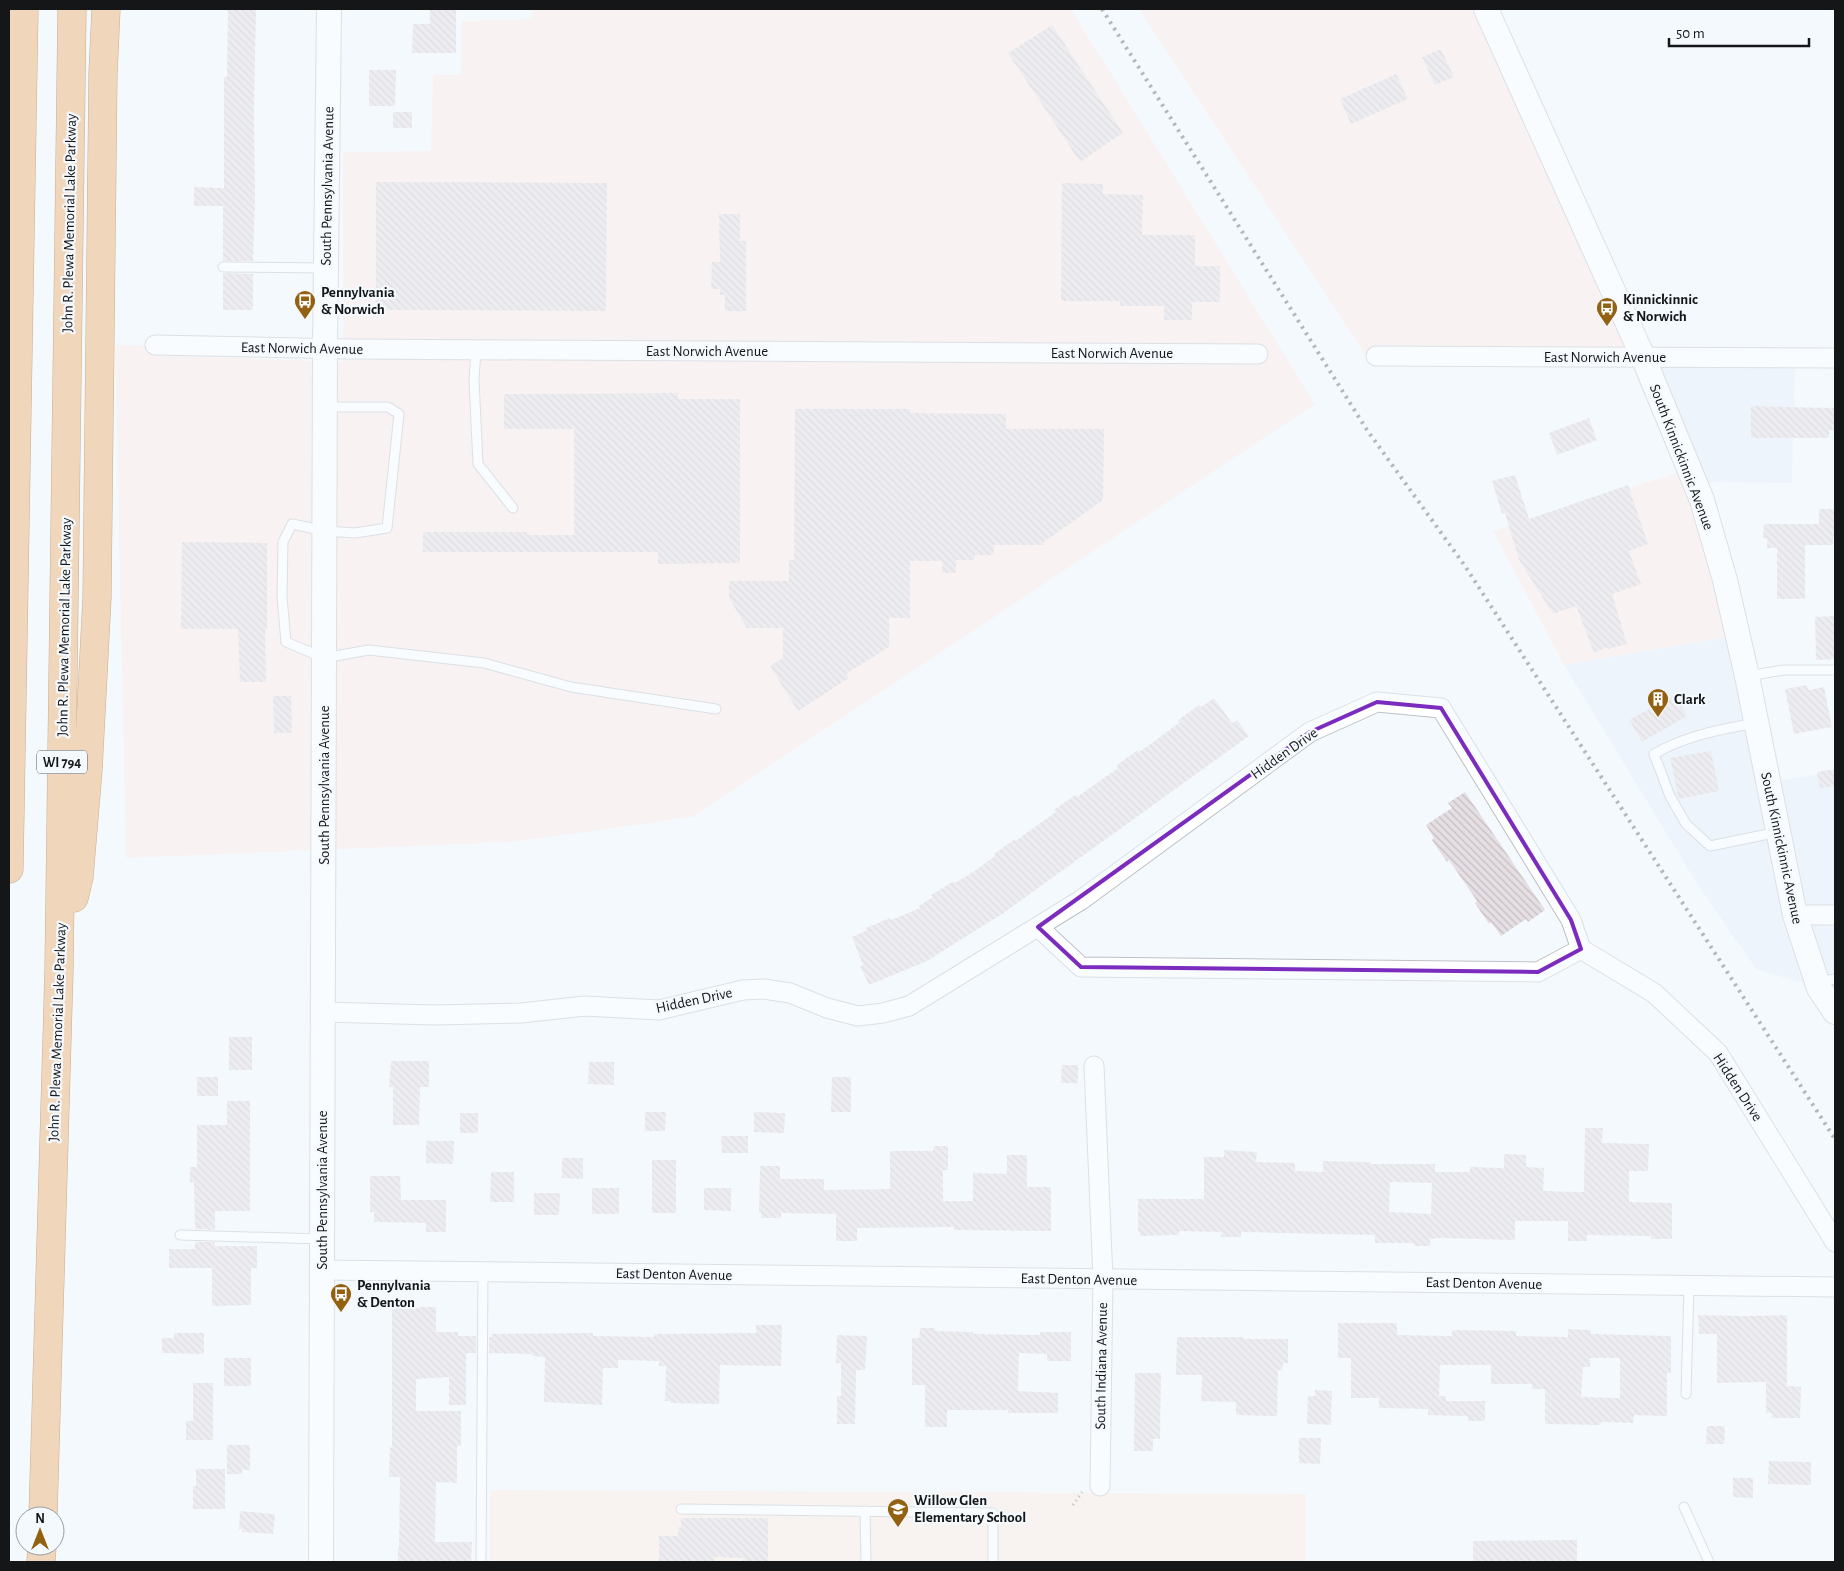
<svg xmlns="http://www.w3.org/2000/svg" width="1844" height="1571" font-family="'Alegreya Sans',sans-serif">
<style>
.built{fill:#e5eefa}
.industrial{fill:#fee9e4}
.education{fill:#fceae0}
.building{fill:url(#building-back-hatch);fill-rule:evenodd}
.lines{fill:none;stroke-linecap:round;stroke-linejoin:round}
.service-casing{stroke:#bdc1c7;stroke-width:11}
.minor-casing{stroke:#bdc1c7;stroke-width:21}
.tertiary-casing{stroke:#bdc1c7;stroke-width:26}
.primary-casing{stroke:#97520c;stroke-width:29}
.path{stroke:#7a7d80;stroke-width:3;stroke-dasharray:1 4;stroke-linecap:butt}
.service{stroke:#fff;stroke-width:9}
.minor{stroke:#fff;stroke-width:19}
.tertiary{stroke:#fff;stroke-width:24}
.primary{stroke:#ebaa6a;stroke-width:28}
.rail{stroke:#65676a;stroke-width:4;stroke-dasharray:2.5 5;stroke-linecap:butt}
.marked{fill:none;stroke:#7b2cbf;stroke-width:4;stroke-linejoin:round}
.labels{text-anchor:middle;stroke-width:4.5;stroke-linejoin:round;paint-order:stroke}
.shield{fill:#f4f9fe;stroke:#585a5d;stroke-width:1}
.shield-label{font-size:14px;font-weight:bold;fill:#151618}
.street-label{font-size:15px;fill:#151618;stroke:#f4f9fe}
.poi-label{font-size:15px;font-weight:bold;fill:#151618;stroke:#f4f9fe;text-anchor:start}
</style>
<defs>
<pattern id="building-back-hatch" width="6" height="6" patternUnits="userSpaceOnUse" patternTransform="scale(1.25)"><rect width="6" height="6" fill="#e5dee2"/><path d="M-1 5l2 2M0 0l6 6M5-1l2 2" fill="none" stroke="#c4bec1"/></pattern>
</defs>
<rect width="100%" height="100%" fill="#f4f9fe"/>
<!-- built -->
<g class="built">
<path d="M1643,357L1795,358L1792,483L1694,482Z"/>
<path d="M1737,635L1768,783L1835,771V1012L1819,988L1756,969L1696,882L1564,665Z"/>
</g>
<!-- industrial -->
<g class="industrial">
<path d="M533,9H1071L1315,404L693,817L513,842L126,858L115,345L151,346V355L343,362V152L431,151L433,75H461L462,21L532,19Z"/>
<path d="M1139,9H1486L1643,357L1366,356Z"/>
<path d="M1689,469L1737,635L1564,665L1493,531Z"/>
</g>
<!-- education -->
<path class="education" d="M490,1490L1306,1494V1562H490Z"/>
<!-- building -->
<g class="building">
<path d="M228,9L256,10L254,109L255,200L253,261H223V206H194V187L224,188V77H227Z"/>
<path d="M430,9H456V53H412L413,24H430Z"/>
<path d="M1052,25L1123,133L1080,162L1008,53Z"/>
<path d="M1441,49L1454,77L1435,85L1422,57Z"/>
<path d="M369,70H396L395,106H369Z"/>
<path d="M1396,74L1408,99L1351,124L1340,99Z"/>
<rect x="393" y="112" width="19" height="16"/>
<path d="M376,182L607,183L606,311L376,310Z"/>
<path d="M1062,183L1103,184V194L1143,195L1142,235H1195V266H1220V302H1192V320H1164V306H1120V301H1061Z"/>
<path d="M719,214H740V241H746V311H725V295H720V289H711L712,262H720Z"/>
<path d="M223,273L253,274V310H223Z"/>
<path d="M678,393V399H740V563L658,564V552H423V532H527V535H574V429H504V394Z"/>
<path d="M1751,406L1835,408V430H1829V438H1751Z"/>
<path d="M795,409H911V413L1006,414V429H1104L1103,500L1044,542V545H994V555H975V560H956V573H942V561H910V618H889V647L846,674L849,678L798,711L770,666L783,658V628H747L729,598V581H789V560H794Z"/>
<path d="M1589,418L1597,440L1557,455L1549,433Z"/>
<path d="M1515,475L1529,519L1628,485L1648,544L1629,551L1641,584L1612,594L1627,644L1608,649L1607,647L1594,653L1576,606L1553,614L1519,560L1505,513L1502,514L1492,481Z"/>
<path d="M1819,509H1835L1833,545H1805V599H1777V548H1767V538H1763L1764,524H1819Z"/>
<path d="M182,542L267,543V629H265L266,682H240L238,629H181Z"/>
<path d="M1835,616V659L1816,660L1815,617Z"/>
<path d="M1807,685L1808,690L1824,687L1832,727L1794,734L1785,689Z"/>
<path d="M1675,695L1687,716L1642,742L1629,720Z"/>
<path d="M273,696H291L292,733H274Z"/>
<path d="M1214,698L1232,723L1237,720L1249,736L1002,914L927,961L869,985L860,966L863,965L852,937L867,930L866,928L890,918L891,920L920,908L919,906L933,897L931,895L954,881L955,883L976,870L995,856L994,854L1015,839L1016,841L1029,831L1056,812L1054,810L1075,795L1077,797L1118,768L1117,765L1138,750L1139,752L1167,732L1180,722L1178,720L1199,705L1201,707Z"/>
<path d="M1711,751L1719,791L1679,799L1670,758Z"/>
<path d="M1835,769V786L1820,788L1817,772Z"/>
<path d="M1465,792L1545,910L1528,922L1526,919L1501,936L1491,922L1489,924L1475,903L1477,901L1449,860L1447,862L1432,840L1434,838L1426,825L1452,808L1448,803Z"/>
<rect x="229" y="1037" width="23" height="33"/>
<path d="M391,1061H429V1087H420L419,1125H393V1087H389Z"/>
<path d="M589,1062H614V1085L588,1084Z"/>
<path d="M1062,1065H1078V1083H1061Z"/>
<rect x="197" y="1077" width="21" height="19"/>
<path d="M832,1077H851V1112H831Z"/>
<path d="M227,1101H250V1211H215V1230L195,1229L194,1182H190V1167H197V1125H227Z"/>
<path d="M645,1112H666L665,1131H645Z"/>
<path d="M754,1112L785,1113L784,1133L754,1132Z"/>
<rect x="460" y="1113" width="18" height="20"/>
<path d="M1585,1128H1603L1602,1143L1649,1144L1648,1171H1629V1202L1672,1203V1239H1651V1236L1587,1235V1241H1568V1221H1515V1240L1438,1238L1430,1239V1246H1414V1243H1375V1235L1241,1232V1237H1221L1222,1232L1179,1231V1235L1140,1236V1232H1138V1199H1204V1157H1224V1150L1257,1152L1256,1162L1295,1163V1171L1323,1172V1161L1371,1162V1164H1435V1172H1470V1167L1504,1168V1154L1526,1155V1167L1544,1168L1543,1191L1584,1192ZM1390,1182L1432,1183L1431,1214L1389,1212Z"/>
<path d="M721,1136H748V1153H722Z"/>
<path d="M426,1141H454L453,1164L426,1163Z"/>
<path d="M934,1146H948V1170H943V1201H973V1173L1007,1174V1155H1027V1187H1051V1231L954,1230V1227L857,1228V1241H836V1214L781,1213V1218H761V1212H759L760,1166H780V1179H824V1190L890,1189V1151H933Z"/>
<path d="M562,1158H583V1179L562,1178Z"/>
<rect x="652" y="1160" width="24" height="53"/>
<path d="M491,1172H514V1202H490Z"/>
<path d="M370,1176H400L401,1200H446V1232H426V1223L374,1222V1212H370Z"/>
<rect x="592" y="1188" width="27" height="26"/>
<path d="M704,1188H731V1211L704,1210Z"/>
<path d="M534,1193H560L559,1215H534Z"/>
<path d="M195,1242H215V1246H257V1268H251V1305L212,1306V1268H169V1249H195Z"/>
<path d="M419,1307H436V1332H458V1336H476V1353H466V1405H449V1377L416,1379V1411H461V1446H457V1483L436,1482L435,1542H472L471,1562H398V1548H399L400,1477H389L390,1447L392,1448V1308H419Z"/>
<path d="M1698,1315L1743,1316L1787,1315V1386L1801,1387L1800,1418H1772V1413H1766V1382L1717,1383V1334H1699Z"/>
<path d="M1338,1323H1397V1335L1452,1336V1330L1516,1331V1336L1568,1337V1329L1591,1330V1334L1671,1336V1373H1667V1416L1634,1415L1633,1423L1601,1422V1425L1545,1424V1389H1532V1384H1491V1365H1440L1439,1396H1446V1401H1485V1421H1468V1416L1428,1415V1409L1379,1408V1398H1351V1358H1338ZM1590,1358H1620V1398L1581,1397L1583,1367H1590Z"/>
<path d="M756,1325H782L781,1366L720,1365L719,1404L670,1403V1401H665L666,1366H659V1361L618,1360V1368H603L602,1405L544,1402L545,1357L532,1356V1354L489,1353V1337H492V1334L593,1333V1336L654,1337V1334L756,1333Z"/>
<path d="M920,1328H935V1331L973,1332V1334L1040,1335V1332H1071V1361H1047V1354L1019,1353L1018,1391L1058,1393V1413H1008V1410H947V1427H925V1385H912V1338H919Z"/>
<path d="M174,1333H204V1354L162,1353V1338H174Z"/>
<path d="M837,1335L867,1336L865,1370H856L855,1424H837V1396H841V1363H836Z"/>
<path d="M1177,1337H1243V1339H1288V1363H1283L1282,1370H1278L1277,1416L1236,1415V1402L1201,1401L1202,1375H1176Z"/>
<rect x="224" y="1358" width="27" height="28"/>
<path d="M1135,1373H1161L1160,1439H1153V1451H1134Z"/>
<path d="M193,1383H213V1440H186V1421H193Z"/>
<path d="M1315,1390L1332,1391L1331,1425L1307,1424L1308,1396H1315Z"/>
<path d="M1707,1426H1725L1724,1444H1706Z"/>
<path d="M1299,1438H1321L1320,1464L1299,1463Z"/>
<path d="M227,1445H250V1470H242V1474H227Z"/>
<path d="M1769,1461L1811,1462V1485L1768,1484Z"/>
<path d="M196,1469H225V1509H193V1486H196Z"/>
<path d="M1733,1478H1753V1498L1733,1497Z"/>
<path d="M240,1511L275,1514L273,1534L242,1532V1529H239Z"/>
<path d="M681,1518H768V1562H743V1558L714,1557V1562H659V1536H678V1527L681,1528Z"/>
<path d="M1577,1540V1562H1473V1541Z"/>
</g>
<g class="lines">
<!-- service casing -->
<g class="service-casing">
<g id="service">
<path d="M223,267L326,268"/>
<path d="M476,350L474,380L478,464L513,508"/>
<path d="M325,407H388L399,414L387,528L355,533L325,531L292,524L283,542L282,597L286,642L324,658L369,650L484,663L571,687L716,709"/>
<path d="M1747,676L1784,670H1835"/>
<path d="M1756,723C1721,729 1685,736 1654,754L1670,796L1686,824L1710,846L1778,832"/>
<path d="M1817,982L1835,979"/>
<path d="M180,1235L322,1239"/>
<path d="M1686,1394L1689,1286"/>
<path d="M1684,1507L1709,1562"/>
<path d="M681,1509L993,1513V1562"/>
<path d="M865,1511L866,1562"/>
<path d="M481,1562L483,1272"/>
</g>
</g>
<!-- minor casing -->
<g class="minor-casing">
<g id="minor">
<path d="M155,345L349,349L1258,354"/>
<path d="M1376,356L1835,358"/>
<path d="M1795,915H1835"/>
<path d="M1038,927L1081,967L1538,972L1581,949"/>
<path d="M323,1012L435,1015L521,1013L585,1006L659,1010L743,990L764,989L790,993L827,1008L858,1016L883,1013L909,1006L1081,900L1310,732L1377,702L1441,708L1571,920L1581,949L1654,993L1718,1053L1835,1242"/>
<path d="M1094,1066L1103,1279L1100,1486"/>
<path d="M322,1270L1835,1287"/>
</g>
</g>
<!-- tertiary casing -->
<g class="tertiary-casing">
<g id="tertiary">
<path d="M1486,9L1643,357L1702,500L1725,580L1747,676L1795,915L1819,988L1835,1012"/>
<path d="M321,1562L325,349L329,9"/>
</g>
</g>
<!-- primary casing -->
<g class="primary-casing">
<g id="primary">
<path d="M9,869L24,9"/>
<path d="M74,898L79,877L88,770L97,598L103,74L106,9"/>
<path d="M43,1516L59,970L72,9"/>
<path d="M41,1562L42,1546"/>
</g>
</g>
<!-- path -->
<path class="path" d="M1073,1505L1082,1492"/>
<!-- service -->
<use href="#service" class="service"/>
<!-- minor -->
<use href="#minor" class="minor"/>
<!-- tertiary -->
<use href="#tertiary" class="tertiary"/>
<!-- primary -->
<use href="#primary" class="primary"/>
<!-- rail -->
<path class="rail" d="M1102,9L1367,430L1465,566L1835,1139"/>
</g>
<!-- marked area -->
<path d="M0 0H1844V1571H0ZM1377,702L1441,708L1571,920L1581,949L1538,972L1081,967L1038,927L1310,732Z" fill="#f4f9fe" fill-opacity=".55" fill-rule="evenodd"/>
<path class="marked" d="M1377,702L1441,708L1571,920L1581,949L1538,972L1081,967L1038,927L1310,732Z"/>
<!-- icons -->
<defs>
<g id="bus-pin" transform="scale(1.125)"><path d="M0 17L-7.5 6A9.5 9.5 0 1 1 7.5 6Z" fill="#936112" stroke="#f4f9fe"/><path d="M-5-6H5V4H4V6H2V4H-2V6H-4V4H-5ZM-3.5-4V0h7V-4ZM-3.5 1.2v1.5H-2V1.2ZM2 1.2v1.5H3.5V1.2Z" fill="#fff"/></g>
<g id="building-pin" transform="scale(1.125)"><path d="M0 17L-7.5 6A9.5 9.5 0 1 1 7.5 6Z" fill="#936112" stroke="#f4f9fe"/><path d="M-4-6H4V6H1V3H-1V6H-4ZM-2.5-4.3h1.7v1.8h-1.7ZM.8-4.3h1.7v1.8H.8ZM-2.5-1h1.7V.8h-1.7ZM.8-1h1.7V.8H.8Z" fill="#fff"/></g>
<g id="school-pin" transform="scale(1.125)"><path d="M0 17L-7.5 6A9.5 9.5 0 1 1 7.5 6Z" fill="#936112" stroke="#f4f9fe"/><path d="M0-5L7-2L0 1L-7-2ZM-4 1L0 2.5L4 1V4Q0 6-4 4Z" fill="#fff"/></g>
</defs>
<g fill-rule="evenodd">
<use href="#bus-pin" x="305" y="301"/>
<use href="#bus-pin" x="1607" y="308"/>
<use href="#building-pin" x="1658" y="699"/>
<use href="#bus-pin" x="341" y="1294"/>
<use href="#school-pin" x="898" y="1509"/>
</g>
<g class="labels">
<!-- shield labels -->
<rect class="shield" x="37" y="750.5" width="50" height="23" rx="4"/>
<g class="shield-label">
<text x="62" y="767">WI 794</text>
</g>
<!-- street labels -->
<g class="street-label">
<text transform="translate(327 186) rotate(-89)" y="5">South Pennsylvania Avenue</text>
<text transform="translate(69 223) rotate(-89)" y="5">John R. Plewa Memorial Lake Parkway</text>
<text transform="translate(302 348) rotate(1)" y="5">East Norwich Avenue</text>
<text x="707" y="356">East Norwich Avenue</text>
<text x="1112" y="358">East Norwich Avenue</text>
<text x="1605" y="362">East Norwich Avenue</text>
<text transform="translate(1682 457) rotate(69)" y="5">South Kinnickinnic Avenue</text>
<text transform="translate(64 627) rotate(-89)" y="5">John R. Plewa Memorial Lake Parkway</text>
<text transform="translate(1284 753) rotate(-35)" y="5">Hidden Drive</text>
<text transform="translate(324 785) rotate(-90)" y="5">South Pennsylvania Avenue</text>
<text transform="translate(1782 848) rotate(78)" y="5">South Kinnickinnic Avenue</text>
<text transform="translate(694 1000) rotate(-12)" y="5">Hidden Drive</text>
<text transform="translate(57 1032) rotate(-88)" y="5">John R. Plewa Memorial Lake Parkway</text>
<text transform="translate(1738 1087) rotate(57)" y="5">Hidden Drive</text>
<text transform="translate(322 1190) rotate(-90)" y="5">South Pennsylvania Avenue</text>
<text transform="translate(674 1274) rotate(1)" y="5">East Denton Avenue</text>
<text transform="translate(1079 1279) rotate(1)" y="5">East Denton Avenue</text>
<text transform="translate(1484 1283) rotate(1)" y="5">East Denton Avenue</text>
<text transform="translate(1101 1366) rotate(-89)" y="5">South Indiana Avenue</text>
</g>
<!-- poi labels -->
<g class="poi-label">
<text x="321" y="297">Pennylvania<tspan x="321" dy="17">&amp; Norwich</tspan></text>
<text x="1623" y="304">Kinnickinnic<tspan x="1623" dy="17">&amp; Norwich</tspan></text>
<text x="1674" y="704">Clark</text>
<text x="357" y="1290">Pennylvania<tspan x="357" dy="17">&amp; Denton</tspan></text>
<text x="914" y="1505">Willow Glen<tspan x="914" dy="17">Elementary School</tspan></text>
</g>
</g>
<!-- border -->
<rect width="1844" height="1571" fill="none" stroke="#151618" stroke-width="20"/>
<!-- north arrow -->
<g transform="translate(40 1531)"><circle r="24" fill="#f4f9fe" stroke="#9b9ea2"/>
<path d="M0-4L9 19L0 12L-9 19Z" fill="#936112"/>
<text y="-8" font-size="14" font-weight="bold" text-anchor="middle" fill="#151618">N</text>
</g>
<!-- scale -->
<path d="M1669 38v8h140v-8" fill="none" stroke="#151618" stroke-width="2.5"/>
<text x="1676" y="38" font-size="15" fill="#151618" stroke="#f4f9fe" stroke-width="4" paint-order="stroke">50 m</text>
</svg>
